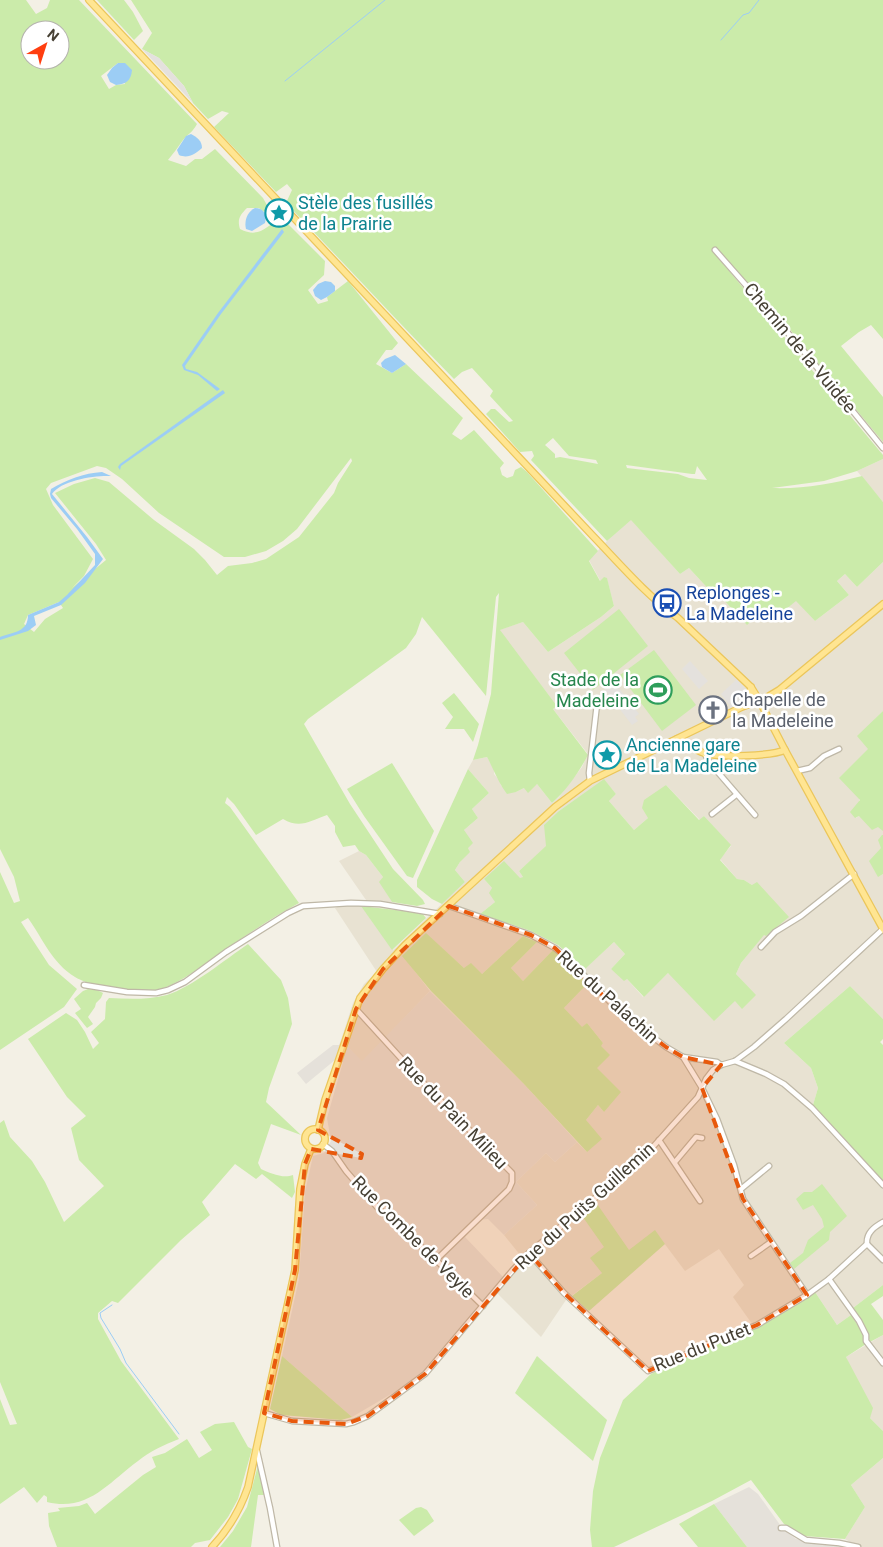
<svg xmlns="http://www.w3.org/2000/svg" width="883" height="1547" font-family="Roboto,sans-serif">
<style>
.residential{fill:#e8e2d2}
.industrial{fill:#e5e1da}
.green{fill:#cbebaa;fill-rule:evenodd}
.parking{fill:#e4e1dd}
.water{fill:#9ccdf5}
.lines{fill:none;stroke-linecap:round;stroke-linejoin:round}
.stream{stroke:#9ccdf5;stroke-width:1}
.minor-casing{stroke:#bfb8a7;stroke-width:7}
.major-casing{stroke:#ebc65b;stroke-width:8}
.minor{stroke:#fff;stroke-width:4.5}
.major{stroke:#ffe592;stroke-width:5.5}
.marked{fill:#e8590c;fill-opacity:0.2;stroke:#e8590c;stroke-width:4;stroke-dasharray:10 6;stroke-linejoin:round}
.labels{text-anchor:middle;stroke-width:5;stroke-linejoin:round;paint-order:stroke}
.culture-label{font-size:18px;fill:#0d838f;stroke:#fff;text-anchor:start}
.street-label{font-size:18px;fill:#464034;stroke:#fff}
.transit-label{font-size:18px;fill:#164399;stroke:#fff;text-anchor:start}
.leisure-label{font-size:18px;fill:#27864d;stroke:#fff;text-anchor:end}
.worship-label{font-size:18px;fill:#5b616d;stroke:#fff;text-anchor:start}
</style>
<rect width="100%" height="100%" fill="#f3f0e5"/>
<!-- residential -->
<g class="residential">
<path d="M883,459V502L857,471Z"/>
<path d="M631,519L680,574L689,568L714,595L721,597L747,624L763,610L796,600L815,621L849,595L837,581L845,574L857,587L883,562V711L874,720L856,818L859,816L883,823V847L879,876L883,874V1019L850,986L784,1043L811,1068L818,1088L813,1105L883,1181V1285L853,1308L851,1315L837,1325L815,1292L756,1328L750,1321L733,1297L744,1285L719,1249L685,1271L655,1231L629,1251L604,1247L602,1273L566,1300L541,1337L498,1294L494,1288L521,1256L504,1235L537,1205L516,1182L546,1153L555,1162L577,1142L587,1152L586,1120L598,1105L604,1112L597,1068L600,1046L603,1043L587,1023L582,1028L564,1008L587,984L579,974L614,942L625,954L611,969L627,979L643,997L668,973L735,1001L755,995L736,974L741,963L764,934L752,885L744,880L737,879L720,859L731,846L704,816L700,820L666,785L648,818L634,830L609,801L616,794L604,780L559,811L547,846L519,871L523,877L521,879H484L492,888L495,902L480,914L531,931L558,945L523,981L511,968L537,942L529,938L523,936L482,974L464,968L426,934L403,956L430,991L362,1062L341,1040L353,1003L364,984L377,972L335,908L354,900H366L339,861L359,851L366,855L383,877L380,882L392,902V909L362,906L393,950L465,882L455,870L460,862L469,852L464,830L478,818L472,809L489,793L468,769L473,760L487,757L494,769V774L500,781L501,786L516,792L524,788L537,784L552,803L559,797L582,767L588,754L553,709L557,706L499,630L523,622L548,652L601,617L614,606L607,579L601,582L589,560L607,541Z"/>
<path d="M883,1335V1431L870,1418L846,1357Z"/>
<path d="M883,1458V1547H858L845,1539L865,1507L851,1485Z"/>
</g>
<!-- industrial -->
<g class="industrial">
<path d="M430,991L523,1083L577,1142L555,1162L546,1153L516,1182L537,1205L504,1235L488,1219L479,1220L465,1237L503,1277L423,1371L403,1387L352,1417L282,1356L299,1279L305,1192L313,1156L324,1153L331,1141L327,1118L343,1062L335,1060L306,1084L297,1073L333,1045H339L341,1040L362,1061Z"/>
<path d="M749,1487L758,1494L783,1529L796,1539L849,1547H747L714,1504Z"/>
</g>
<!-- green -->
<g class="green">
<path d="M0,0H26L36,14L47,8L50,0H79L197,124C192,133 189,133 183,140C178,147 173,154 168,160L186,166L195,159H202L215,149L263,198L268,207L264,212L259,208H247C240,215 237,219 240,229C260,239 265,226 282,218L325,261L324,275L308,290L318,304L328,301L327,297L348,281L398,343L392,350H386L376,364L392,373L406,364L463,418L452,434L461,440L474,430L504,463L500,468L502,475L507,478L513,476L515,470L521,467L527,472L598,551L589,561L600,581L604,577L607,578L614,606L601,617L548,652L523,622L500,630L557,706L553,709L588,755C579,772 567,790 552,803L537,784L528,793L524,788L516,792L507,794C498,782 494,770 487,757L473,760L478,745L491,694L499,593L496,597L486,696L422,617L416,634L406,648L308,719L304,724L350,804L393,869L423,900L425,904L417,906L392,902L379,882L383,877L366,855L359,851L355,845L343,847L335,832V826L327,815C310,821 300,829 283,819L256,835L234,804L227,797L225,803L230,807L299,903C271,918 245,936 219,954C202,966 184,980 164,988C145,995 92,988 75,977C52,963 43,939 28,918L21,922L49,965L77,989L64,1007L0,1050V872L14,903L20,901L14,877L0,849ZM30,30H60V60H30ZM118,63L125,84L116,85L109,89L101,76ZM351,458L352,461L338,483L334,493L299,537L266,559L252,563L228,566L217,575L205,560L194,549L154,520L109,482L95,478L74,484L55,493L96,544L106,560L72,588L84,576L93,559L53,505L46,489L51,483L97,466L106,468L122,479L159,513L224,557H245L266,551L283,541L297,529ZM59,602L63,608L45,619L34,632L24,624L28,615Z"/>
<path d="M97,0H124L133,12L143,31L134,40Z"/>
<path d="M131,0H883V339L871,325L859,332L841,346L883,397V442L787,326L726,260L715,254L883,455V459L857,471L824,481L772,488C803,489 832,484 862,476L883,502V562L857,587L845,574L837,581L849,595L815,621L796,601L780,614L772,606L767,610H763L747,625L721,597L714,595L689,568L680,574L631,520L607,541L531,460L534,456L532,451L520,452L486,414L491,409H495L509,422L513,421L490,396L493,391L472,368L462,372L454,379C397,321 342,261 286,203L292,190L287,184L276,192L214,127L229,113L222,111L208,119L193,103L184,86L159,58L142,49L152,33ZM553,438L569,456L596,460L598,464L560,457L555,458V454L545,445ZM626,465L692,474H695L697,466L707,480L689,478L678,474L627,468Z"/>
<path d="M619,609L648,646L593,690L564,653Z"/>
<path d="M654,650L696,705L662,731L620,675Z"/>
<path d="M454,693L479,724L473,742L464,729H445L453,717L442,703Z"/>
<path d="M883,711V831L878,827L872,830L859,816L855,818L850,812L860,800L839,778L868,749L857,736Z"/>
<path d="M392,763L434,831L413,878L407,876L364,816L347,789Z"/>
<path d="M468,769L489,793L472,809L478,818L464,830L473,843L468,848L470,852L460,862L455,870L465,882L442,904L432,899L417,887V880Z"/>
<path d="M604,779L616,794L609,801L634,830L648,818L642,808L644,800L666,785L699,820L704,816L731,845L720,860L737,879L744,880L752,885L757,882L789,917L766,936L764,935L741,963L736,974L756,995L742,1009L735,1001L714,1021L668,973L644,997L627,979L624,981L611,969L625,954L614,942L585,969L558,945L531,931L480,914L495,902L489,893L492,888L484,879L504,861L520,878L523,877L519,871L546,846L544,825L559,811Z"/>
<path d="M882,835H883V874L878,877L869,861L881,848L878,840Z"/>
<path d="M361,906L422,913L426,918L392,950Z"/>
<path d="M426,933L464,968L471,963L482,974L523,936L537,942L511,968L523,981L553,950L565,958L587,984L564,1008L582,1027L587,1023L603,1043L601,1046L610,1055L597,1068L621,1092L604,1112L598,1105L586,1120L602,1139L587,1152L523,1083L431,991L402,956Z"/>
<path d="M248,944L281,980L288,998L292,1024L269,1088L266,1102L301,1135L271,1124L258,1163L261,1169C270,1173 283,1179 293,1175L295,1192L292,1198L262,1174L256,1179L235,1164L202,1202L210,1215L181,1240L118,1303L112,1301L98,1313V1319L121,1361L179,1439C164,1445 150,1451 138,1461C108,1483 88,1512 47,1502V1497L44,1495L37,1503L24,1487L0,1504V1399L10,1425L17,1424L0,1382V1123L4,1120L10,1137L32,1161L45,1182L64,1222L104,1186L79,1160L71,1128L86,1116L67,1097L28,1039L66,1013L77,1020L85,1032L93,1049L99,1043L91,1032L105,1019L106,1002L109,998C128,999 148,1000 167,995C192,987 226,959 248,944Z"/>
<path d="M850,986L883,1019V1039L880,1042L883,1045V1181L813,1105L818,1088L811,1068L784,1043Z"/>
<path d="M88,989L97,990L103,993L101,998L96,1003L95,1007L88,1017L93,1024L87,1028L75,1013L81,1009L74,999L83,991Z"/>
<path d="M822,1184L847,1216L830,1232L829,1240L794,1269L790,1263L803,1253L808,1240L824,1227L822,1219L813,1205L803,1210L796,1199L804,1192H812Z"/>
<path d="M595,1201L629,1250L655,1230L665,1244L589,1311L572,1296L602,1273L590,1258L604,1247L580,1213Z"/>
<path d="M883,1285V1296L871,1304L883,1320V1335L870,1342C867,1328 861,1319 853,1308Z"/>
<path d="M815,1292L837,1325L851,1315L861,1330L866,1344L846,1357L873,1408L870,1418L883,1431V1458L851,1485L865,1507L845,1539L804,1536L784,1524L751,1480L712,1501L614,1547H592L590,1530L593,1491L600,1458L623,1400L651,1374L706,1347L756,1328Z"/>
<path d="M282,1356L352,1417L341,1420L294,1416L281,1415L270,1409Z"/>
<path d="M537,1356L607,1420L593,1461L515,1393Z"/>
<path d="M234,1422L248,1447L252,1449L238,1499L228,1517L210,1540L195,1543L191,1547H57L49,1526L48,1513L60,1511L58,1508L79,1506L87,1503L95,1514L143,1475L156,1467L152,1457L165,1453L187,1439L199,1458L212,1450L200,1432L215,1424Z"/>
<path d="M258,1465L264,1495H258L251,1547H220L233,1531L247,1507Z"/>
<path d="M714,1504L747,1547H698L679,1524Z"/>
<path d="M421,1507L427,1510L434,1521L414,1536L399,1520L416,1508Z"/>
</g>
<!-- parking -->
<g class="parking">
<path d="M142,49L159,58L184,86L193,103Z"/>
<path d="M690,661L708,681L699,689L682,669Z"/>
<path d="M611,678L639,714L635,717L638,721L632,725L602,686Z"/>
<path d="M737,679L747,691L748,696L743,701L732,708L721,694Z"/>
</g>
<!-- water -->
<g class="water">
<path d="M118,63H125L132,70C131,81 126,84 116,85L110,82L107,75L112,68Z"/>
<path d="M191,134C197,137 202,141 202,148C195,154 188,159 179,155L177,150L186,136Z"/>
<path d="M255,208C264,208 267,215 265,223L252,231L246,229C244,221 247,212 255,208Z"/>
<path d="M282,229L284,232L221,314L185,366L186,369L197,372L220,389L217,391L198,375L184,370L182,365L218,313Z"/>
<path d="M325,281L331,282L335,286V291L327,297L321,300L315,296L313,290L318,284Z"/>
<path d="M395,355L406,364L392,373L382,367L381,363L385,359Z"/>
<path d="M223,390L225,393L121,466L120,470L118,467L120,464Z"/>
<path d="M102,472L111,476C96,475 61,480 52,494L87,537L103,559L85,583L61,605L34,616L36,625L28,631L0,640V637C14,632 28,632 28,615L59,602L67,595L95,565V554L77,529L51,498L50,494L51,489C66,480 84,473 102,472Z"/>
</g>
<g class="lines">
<!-- stream -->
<g class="stream">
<path d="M721,40L743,15L749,13L759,0"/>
<path d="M285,81L385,0"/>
<path d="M112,1305L100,1313L101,1318L120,1349L126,1363L179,1434"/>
</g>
<!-- minor casing -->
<g class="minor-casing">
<g id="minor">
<path d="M715,250L802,349L883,448"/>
<path d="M705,754L709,762L755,815"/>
<path d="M797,771L810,768L824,756L839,749"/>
<path d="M590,781L589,773L597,704"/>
<path d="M712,814L736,795"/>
<path d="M449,906L531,935L555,948L566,957L620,1012L666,1047L683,1057L702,1088L717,1119L734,1165L743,1199L807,1295"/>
<path d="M761,947L775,932L801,916L854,874"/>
<path d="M84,985L127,992L156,993L168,990L185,982L226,952L288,913L303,906L351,903L380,904L440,914"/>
<path d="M356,1009L429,1089L512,1173V1182L509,1189L436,1260"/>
<path d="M683,1057L717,1062L721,1065"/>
<path d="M735,1061L766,1074L784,1084L812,1108L883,1185"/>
<path d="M659,1140L700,1201"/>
<path d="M323,1144L332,1151L346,1171L377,1207L436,1260L483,1306"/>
<path d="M675,1162L696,1137L702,1138"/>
<path d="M741,1189L769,1166"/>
<path d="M867,1244L883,1260"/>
<path d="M529,1253L564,1293L648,1371L669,1363L700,1347L757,1325L807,1295L829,1279L867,1244C866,1233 874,1227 883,1222"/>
<path d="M751,1256L771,1242"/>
<path d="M829,1279L859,1321L866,1335V1341L883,1363"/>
<path d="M264,1413L292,1421L346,1424L354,1422L368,1416L425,1374L512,1271L529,1253L642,1159L698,1097L706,1079L713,1070L721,1065L735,1061L754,1047L786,1019L883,929"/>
<path d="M257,1451L270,1508L277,1547"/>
<path d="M781,1528H786L806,1540L839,1543L858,1547"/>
</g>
</g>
<!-- major casing -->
<g class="major-casing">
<g id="major">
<path d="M89,0L592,535C619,563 646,595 678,618L751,687L759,700L785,750L883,929"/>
<path d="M745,705L750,696L751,687"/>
<path d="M677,739C687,743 694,750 704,753C718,758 772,756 785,750"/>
<circle cx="315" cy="1139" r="10"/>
<path d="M318,1130L325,1100L360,998L383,969L405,945L555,807L590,781L742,707L764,699L779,690L883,604"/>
<path d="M212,1547C229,1529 240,1510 248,1487L295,1270L300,1189L305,1164L311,1149"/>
</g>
</g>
<!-- minor -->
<use href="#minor" class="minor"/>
<!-- major -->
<use href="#major" class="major"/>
</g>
<!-- marked area -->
<path class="marked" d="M449,906L531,935L555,948L620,1012L666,1047L683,1057L721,1065L702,1088L743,1199L807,1295L757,1325L648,1371L564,1293L529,1253L425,1374L368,1416L346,1424L292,1421L264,1413L295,1270L305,1164L311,1149L361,1158L362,1154L318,1130L356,1009L383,969Z"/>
<!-- icons -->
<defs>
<g id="sight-ring" transform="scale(1.4375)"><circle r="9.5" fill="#fff" stroke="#0f9aa8" stroke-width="1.5"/><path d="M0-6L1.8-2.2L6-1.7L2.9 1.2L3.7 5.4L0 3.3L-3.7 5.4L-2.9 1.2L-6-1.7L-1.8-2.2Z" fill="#0f9aa8"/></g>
<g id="bus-ring" transform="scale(1.4375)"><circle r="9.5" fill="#fff" stroke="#1a4fb4" stroke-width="1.5"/><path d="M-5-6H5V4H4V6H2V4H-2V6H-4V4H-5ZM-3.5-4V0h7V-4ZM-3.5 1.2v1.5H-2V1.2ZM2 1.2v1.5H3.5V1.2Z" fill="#1a4fb4"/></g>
<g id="stadium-ring" transform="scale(1.4375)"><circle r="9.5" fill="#fff" stroke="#2e9e5b" stroke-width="1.5"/><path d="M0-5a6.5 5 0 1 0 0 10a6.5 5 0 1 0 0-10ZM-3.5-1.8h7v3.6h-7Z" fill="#2e9e5b"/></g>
<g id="church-ring" transform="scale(1.4375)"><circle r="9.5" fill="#fff" stroke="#6b7280" stroke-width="1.5"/><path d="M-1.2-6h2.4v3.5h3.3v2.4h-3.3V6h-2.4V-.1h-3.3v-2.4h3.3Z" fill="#6b7280"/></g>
</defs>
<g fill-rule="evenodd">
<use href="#sight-ring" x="279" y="213"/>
<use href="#bus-ring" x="667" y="603"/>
<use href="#stadium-ring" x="658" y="690"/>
<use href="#church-ring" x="713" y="710"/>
<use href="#sight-ring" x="607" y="755"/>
</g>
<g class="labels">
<!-- culture labels -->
<g class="culture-label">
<text x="298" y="209">Stèle des fusillés<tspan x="298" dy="21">de la Prairie</tspan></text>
<text x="626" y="751">Ancienne gare<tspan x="626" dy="21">de La Madeleine</tspan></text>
</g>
<!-- street labels -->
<g class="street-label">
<text transform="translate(800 348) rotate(50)" y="6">Chemin de la Vuidée</text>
<text transform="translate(608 997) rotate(42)" y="6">Rue du Palachin</text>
<text transform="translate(453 1113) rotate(46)" y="6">Rue du Pain Milieu</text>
<text transform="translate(585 1206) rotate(-42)" y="6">Rue du Puits Guillemin</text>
<text transform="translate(413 1237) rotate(45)" y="6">Rue Combe de Veyle</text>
<text transform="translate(702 1347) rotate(-22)" y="6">Rue du Putet</text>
</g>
<!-- transit labels -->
<g class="transit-label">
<text x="686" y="599">Replonges -<tspan x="686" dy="21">La Madeleine</tspan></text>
</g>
<!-- leisure labels -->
<g class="leisure-label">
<text x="639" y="686">Stade de la<tspan x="639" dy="21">Madeleine</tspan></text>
</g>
<!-- worship labels -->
<g class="worship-label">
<text x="732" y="706">Chapelle de<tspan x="732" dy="21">la Madeleine</tspan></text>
</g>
</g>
<!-- north arrow -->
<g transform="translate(45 45) rotate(39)"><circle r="24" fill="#ffffff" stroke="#b5b3ae"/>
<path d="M0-4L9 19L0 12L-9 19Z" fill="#ff3e10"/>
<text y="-8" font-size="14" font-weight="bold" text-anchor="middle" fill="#464034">N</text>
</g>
</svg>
